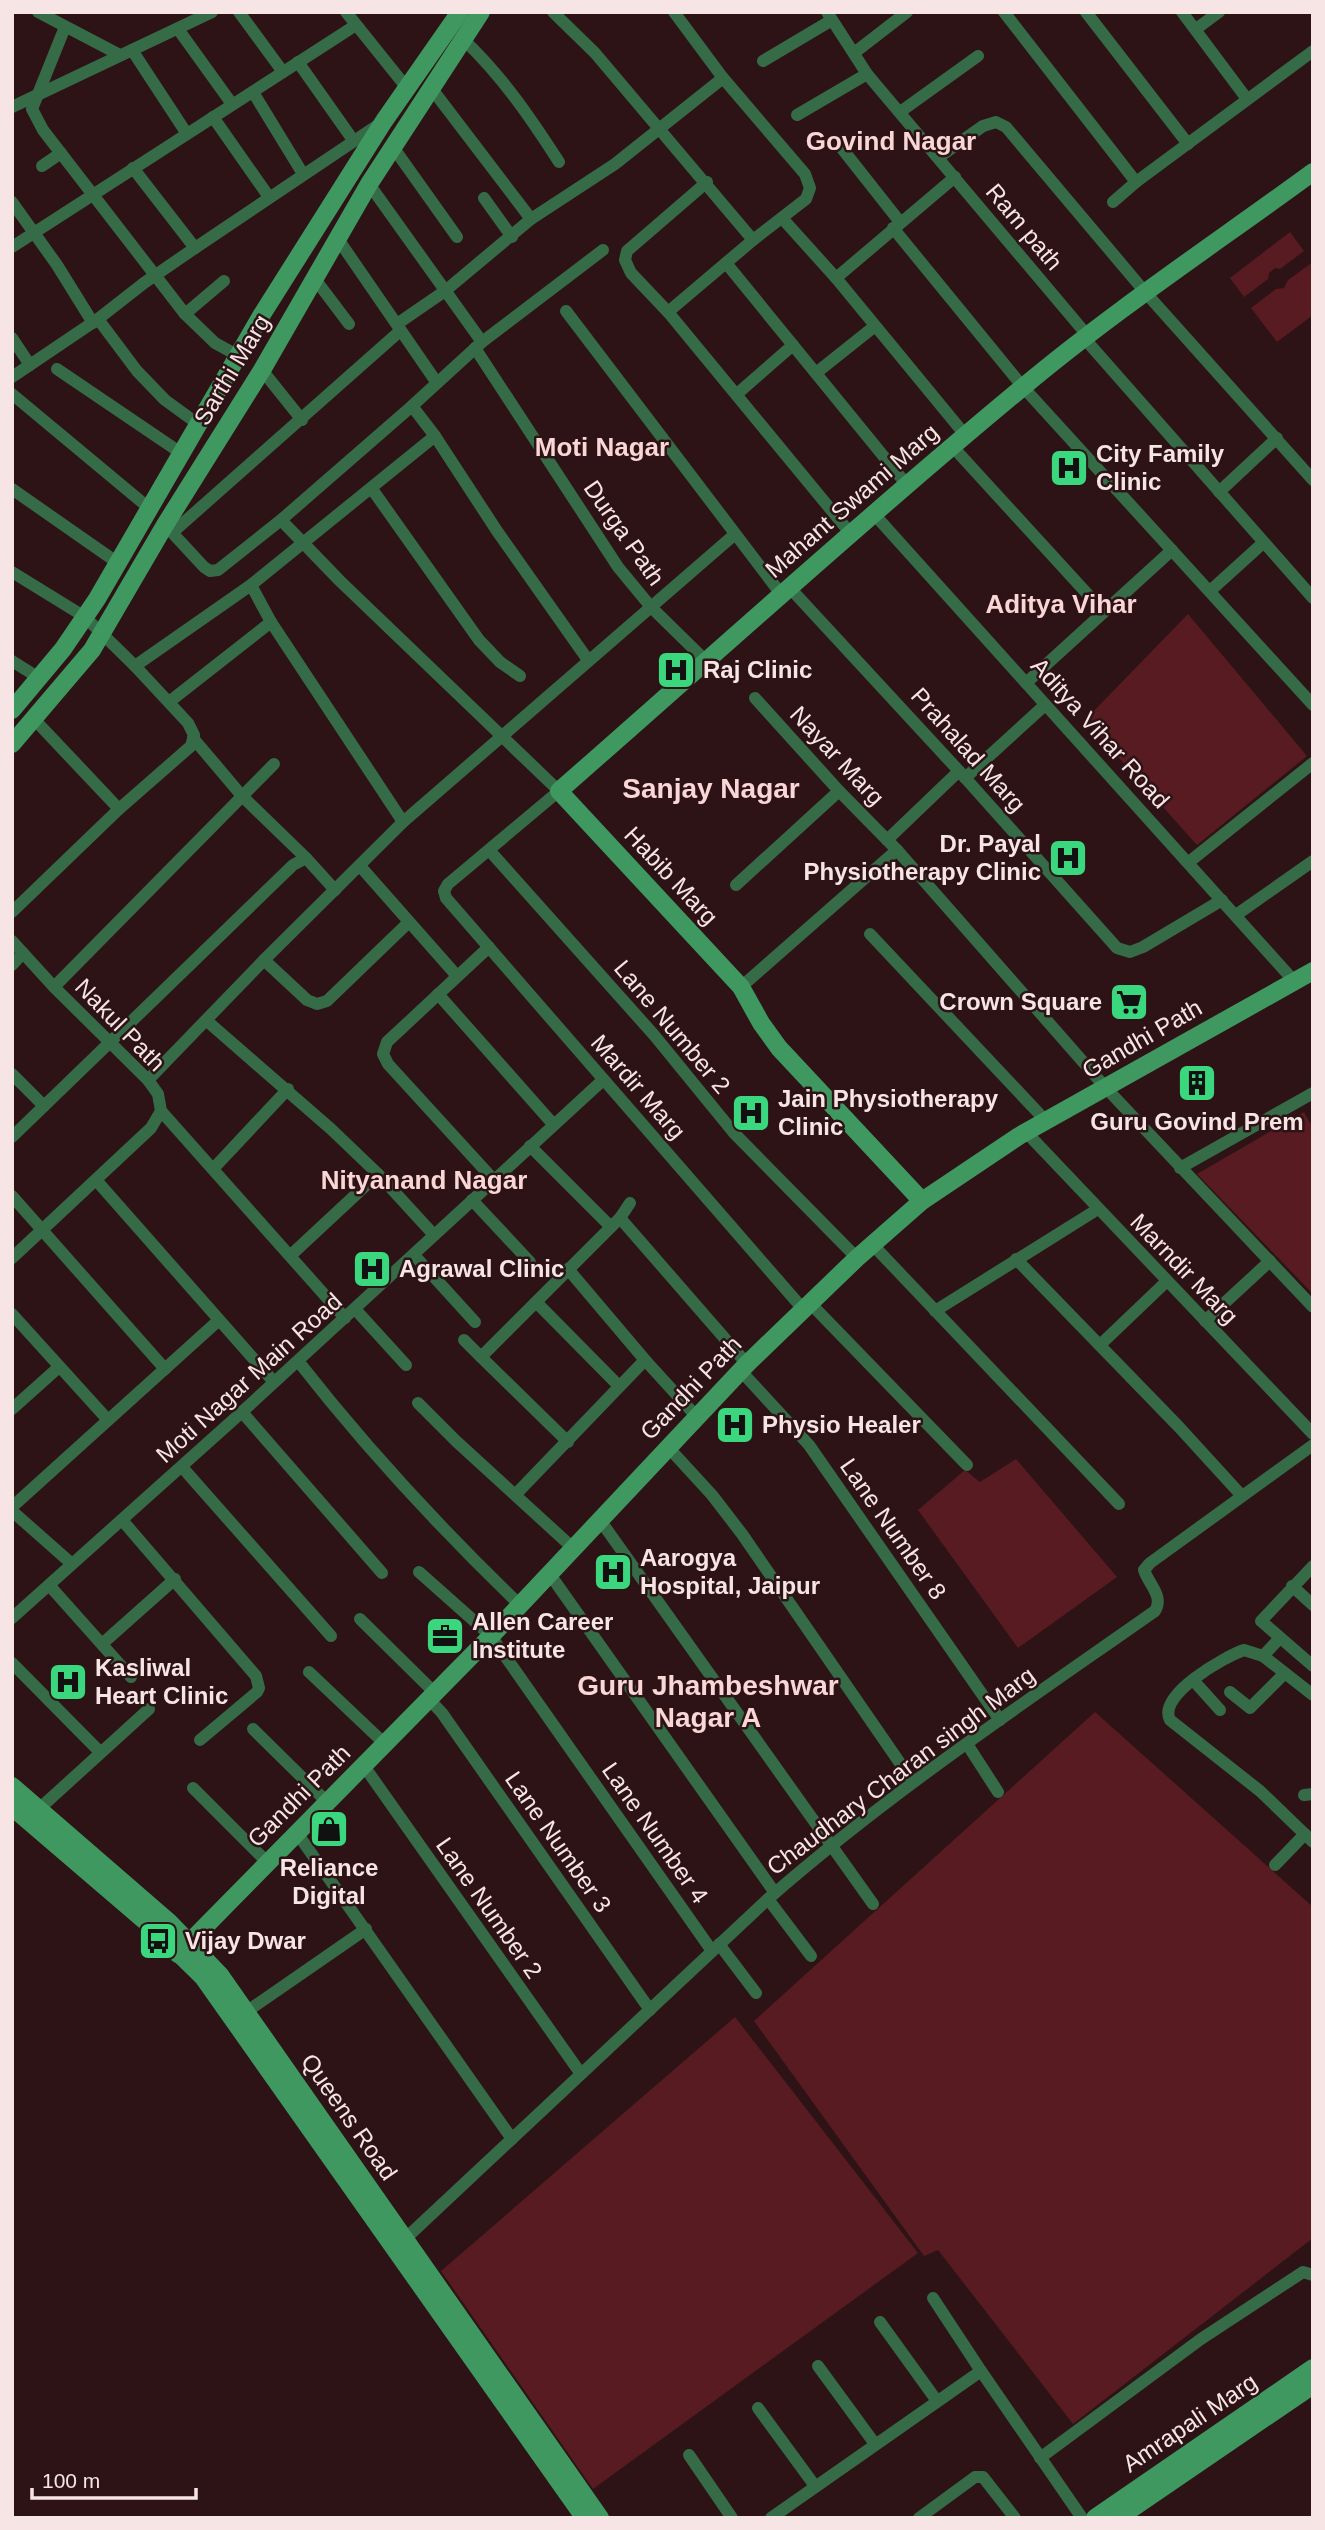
<svg xmlns="http://www.w3.org/2000/svg" width="1325" height="2530" font-family="Helvetica,sans-serif">
<style>
.green{fill:#581b21}
.lines{fill:none;stroke-linecap:round;stroke-linejoin:round}
.street{stroke:#366b48;stroke-width:12}
.secondary{stroke:#3e9860;stroke-width:18}
.labels{text-anchor:middle;stroke-width:5;stroke-linejoin:round;paint-order:stroke}
.street-label{font-size:24px;fill:#f7e5e5;stroke:#2d1315}
.poi-label{font-size:24px;font-weight:bold;fill:#f7e5e5;stroke:#2d1315;text-anchor:start}
.neighbourhood-label{font-size:26px;font-weight:bold;fill:#fbd6d6;stroke:#2d1315}
.quarter-label{font-size:28px;font-weight:bold;fill:#fbd6d6;stroke:#2d1315}
</style>
<rect width="100%" height="100%" fill="#2d1315"/>
<!-- green -->
<g class="green">
<path d="M1290,232L1304,251L1280,269L1275,268L1269,273L1268,279L1244,297L1230,278Z"/>
<path d="M1313,262V315L1277,342L1251,308L1276,289L1284,288L1288,280Z"/>
<path d="M1188,614L1307,756L1197,845L1085,720Z"/>
<path d="M1304,1112L1313,1128V1294L1197,1174Z"/>
<path d="M1016,1459L1117,1577L1018,1648L918,1510L965,1470L980,1482Z"/>
<path d="M1095,1712L1313,1907V2238L1073,2424L938,2250L924,2256L754,2021Z"/>
<path d="M735,2017L918,2253L593,2489L441,2271Z"/>
</g>
<g class="lines">
<!-- street -->
<g class="street">
<path d="M38,12L120,55"/>
<path d="M239,12L283,72"/>
<path d="M346,12L407,88"/>
<path d="M553,12L595,53L753,240"/>
<path d="M827,12L867,74L1087,335"/>
<path d="M1004,12L1136,182"/>
<path d="M1086,12L1188,144"/>
<path d="M1182,12L1247,99"/>
<path d="M65,27L32,109L43,130L185,314L215,343L237,355"/>
<path d="M178,29L232,104"/>
<path d="M1196,29L1219,12"/>
<path d="M463,39C502,76 530,117 559,162"/>
<path d="M132,50L187,134"/>
<path d="M854,53L907,12"/>
<path d="M763,61L832,20"/>
<path d="M298,62L353,140"/>
<path d="M432,89L531,219"/>
<path d="M253,92L303,174"/>
<path d="M12,107L212,12"/>
<path d="M900,112L978,56"/>
<path d="M797,115L867,74"/>
<path d="M213,117L269,197"/>
<path d="M840,146L900,222"/>
<path d="M393,147L457,237"/>
<path d="M939,157L983,126L996,122L1006,127L1145,292L1313,480"/>
<path d="M42,166L61,153"/>
<path d="M133,168L195,248"/>
<path d="M707,182L627,251L625,260L631,273L668,312L851,534"/>
<path d="M484,198L512,237"/>
<path d="M12,202L57,265L93,323"/>
<path d="M1113,202L1136,182L1313,51"/>
<path d="M782,218L836,278L966,436"/>
<path d="M893,228L1023,387L1313,705"/>
<path d="M338,239L437,383"/>
<path d="M12,247L356,25"/>
<path d="M726,263L907,485"/>
<path d="M836,278L955,177"/>
<path d="M315,279L349,324"/>
<path d="M566,311L781,594"/>
<path d="M668,312L753,240L806,199L810,188L805,174L723,78L674,12"/>
<path d="M185,314L224,281"/>
<path d="M98,319L137,371L165,400L198,424"/>
<path d="M397,324L445,291L531,219L615,164L723,78"/>
<path d="M12,338L30,365"/>
<path d="M1084,338L1313,598"/>
<path d="M482,342L603,250"/>
<path d="M475,348L618,567L651,607L707,662"/>
<path d="M57,369L181,453"/>
<path d="M262,370L302,420"/>
<path d="M816,373L875,326"/>
<path d="M12,377L98,319L144,283L195,248L381,123"/>
<path d="M12,394L149,508"/>
<path d="M737,394L793,345"/>
<path d="M412,406L435,436L497,531L588,660"/>
<path d="M953,447L1103,611"/>
<path d="M12,489L118,563"/>
<path d="M372,489L479,640L500,662L520,676"/>
<path d="M1219,492L1277,438"/>
<path d="M874,514L1294,981"/>
<path d="M281,520L340,581L559,791L448,884L444,891L446,898L803,1309"/>
<path d="M165,525L204,567L210,571L218,570L281,520L412,406L482,342L369,184"/>
<path d="M173,532L400,331"/>
<path d="M12,572L85,617L135,666L188,723L194,735L191,746L119,809L12,912"/>
<path d="M251,585L271,622L403,822"/>
<path d="M790,588L959,771L1117,948L1130,952L1143,947L1222,900"/>
<path d="M1210,591L1263,543"/>
<path d="M12,661L39,678"/>
<path d="M135,666L251,585L435,436"/>
<path d="M1026,683L1172,550"/>
<path d="M755,698L839,791L897,850L1106,1088L1313,1307"/>
<path d="M169,702L271,622"/>
<path d="M34,719L119,809"/>
<path d="M193,738L242,796L306,858"/>
<path d="M965,778L1045,705"/>
<path d="M887,840L959,771"/>
<path d="M489,850L654,1035L734,1133L857,1258"/>
<path d="M1189,862L1313,763"/>
<path d="M360,866L457,976"/>
<path d="M736,885L839,791"/>
<path d="M1236,915L1313,861"/>
<path d="M870,934L1046,1121"/>
<path d="M12,941L54,987L148,1080L158,1094L161,1111L151,1128L12,1258"/>
<path d="M489,947L387,1042L383,1054L388,1064L493,1179"/>
<path d="M264,960L307,1000L317,1004L327,1001L409,922"/>
<path d="M12,965L23,953"/>
<path d="M54,987L274,764"/>
<path d="M741,987L897,850"/>
<path d="M438,994L553,1124"/>
<path d="M207,1021L331,1129L378,1174L434,1235"/>
<path d="M12,1074L44,1106"/>
<path d="M148,1080L264,960L403,822L734,535"/>
<path d="M161,1111L345,1318"/>
<path d="M1026,1132L1313,1434"/>
<path d="M12,1137L293,865L306,858L335,890"/>
<path d="M530,1146L610,1226"/>
<path d="M1180,1168L1313,1093"/>
<path d="M213,1169L288,1089"/>
<path d="M96,1180L274,1382"/>
<path d="M12,1196L165,1369"/>
<path d="M472,1200L530,1262"/>
<path d="M620,1218L747,1364"/>
<path d="M872,1244L1119,1504"/>
<path d="M291,1255L378,1174"/>
<path d="M414,1255L475,1322"/>
<path d="M1016,1259L1179,1427L1242,1496"/>
<path d="M568,1269L645,1360L696,1416"/>
<path d="M536,1302L619,1386"/>
<path d="M809,1302L967,1465"/>
<path d="M355,1309L406,1365"/>
<path d="M935,1311L1098,1209"/>
<path d="M12,1314L108,1420"/>
<path d="M1205,1321L1270,1261"/>
<path d="M464,1340L481,1357L620,1218L630,1203"/>
<path d="M1100,1345L1167,1281"/>
<path d="M481,1357L568,1442"/>
<path d="M298,1361C366,1448 440,1528 520,1605"/>
<path d="M741,1371L809,1445L1000,1720"/>
<path d="M418,1403L456,1441L573,1548"/>
<path d="M12,1409L59,1367"/>
<path d="M242,1412L382,1573"/>
<path d="M668,1447L712,1495L742,1534L913,1782"/>
<path d="M182,1467L331,1636"/>
<path d="M516,1494L645,1360"/>
<path d="M12,1507L219,1320"/>
<path d="M12,1511L72,1564"/>
<path d="M122,1520L256,1676L259,1688L257,1692L200,1740"/>
<path d="M600,1520L873,1904"/>
<path d="M1313,1566L1261,1621L1313,1666"/>
<path d="M419,1572L491,1636L712,1951"/>
<path d="M549,1573L775,1893"/>
<path d="M49,1585L131,1677"/>
<path d="M1292,1586L1313,1605"/>
<path d="M12,1618L242,1412L603,1080"/>
<path d="M360,1619L435,1693"/>
<path d="M1280,1638L1263,1656L1313,1695"/>
<path d="M102,1644L175,1579"/>
<path d="M1263,1656L1244,1650C1224,1657 1157,1695 1170,1720L1260,1791L1313,1842"/>
<path d="M12,1663L100,1752"/>
<path d="M309,1672L385,1744"/>
<path d="M1193,1680L1220,1710"/>
<path d="M1230,1692L1250,1708L1284,1674"/>
<path d="M429,1699L442,1713L650,2010"/>
<path d="M253,1729L327,1802"/>
<path d="M967,1744L998,1792"/>
<path d="M364,1766L581,2074"/>
<path d="M193,1788L267,1862"/>
<path d="M1304,1795L1313,1794"/>
<path d="M39,1809L149,1709"/>
<path d="M297,1833L512,2139"/>
<path d="M1275,1865L1305,1834"/>
<path d="M768,1899L811,1956"/>
<path d="M719,1944L756,1993"/>
<path d="M246,2012L366,1929"/>
<path d="M405,2239L768,1899C889,1793 1024,1703 1155,1611C1164,1596 1149,1585 1144,1570L1150,1563L1313,1445"/>
<path d="M933,2298L981,2371"/>
<path d="M880,2322L937,2401"/>
<path d="M818,2366L875,2444"/>
<path d="M758,2408L815,2486"/>
<path d="M689,2455L732,2518"/>
<path d="M1040,2458L1201,2339L1303,2272L1313,2275"/>
<path d="M771,2518L981,2371L1082,2518"/>
<path d="M919,2518L975,2477H983L1015,2518"/>
</g>
<!-- secondary -->
<g class="secondary">
<path d="M12,710L63,649L97,599L261,316L384,121L460,12"/>
<path d="M12,744L92,650L165,525L262,370L369,184L481,12"/>
<path d="M922,1201L779,1048L761,1023L741,987L559,791C713,656 865,518 1023,387C1115,310 1216,243 1313,172"/>
<path d="M12,1786L169,1922L220,1975L600,2518"/>
<path d="M12,1807L152,1927L203,1977L584,2517"/>
<path d="M178,1954L491,1636L747,1364L857,1258L922,1201L1019,1136L1313,971"/>
<path d="M1095,2518L1313,2368"/>
<path d="M1118,2518L1313,2385"/>
</g>
</g>
<!-- icons -->
<defs>
<g id="hospital-square" transform="scale(2.0125)"><rect x="-9" y="-9" width="18" height="18" rx="4" fill="#3bd77e" stroke="#2d1315"/><path d="M-5-5h3v3.5h4V-5h3V5h-3V1.5h-4V5h-3Z" fill="#111"/></g>
<g id="supermarket-square" transform="scale(2.0125)"><rect x="-9" y="-9" width="18" height="18" rx="4" fill="#3bd77e" stroke="#2d1315"/><path d="M-6-5.5h2.5l.6 2H6L4.5 2H-2.5L-4.4-4H-6ZM-1.5 3.2a1.3 1.3 0 1 0 .1 0ZM3 3.2a1.3 1.3 0 1 0 .1 0Z" fill="#111"/></g>
<g id="building-square" transform="scale(2.0125)"><rect x="-9" y="-9" width="18" height="18" rx="4" fill="#3bd77e" stroke="#2d1315"/><path d="M-4-6H4V6H1V3H-1V6H-4ZM-2.5-4.3h1.7v1.8h-1.7ZM.8-4.3h1.7v1.8H.8ZM-2.5-1h1.7V.8h-1.7ZM.8-1h1.7V.8H.8Z" fill="#111"/></g>
<g id="office-square" transform="scale(2.0125)"><rect x="-9" y="-9" width="18" height="18" rx="4" fill="#3bd77e" stroke="#2d1315"/><path d="M-6-3h4V-5.5h4V-3h4V5H-6ZM-1-4.5V-3h2v-1.5ZM-6 0V1H6V0Z" fill="#111"/></g>
<g id="shop-square" transform="scale(2.0125)"><rect x="-9" y="-9" width="18" height="18" rx="4" fill="#3bd77e" stroke="#2d1315"/><path d="M-5-2.5h2.3a2.7 3.5 0 0 1 5.4 0H5L5.5 6h-11ZM-1.5-2.5h3a1.5 2.3 0 0 0-3 0Z" fill="#111"/></g>
<g id="bus-square" transform="scale(2.0125)"><rect x="-9" y="-9" width="18" height="18" rx="4" fill="#3bd77e" stroke="#2d1315"/><path d="M-5-6H5V4H4V6H2V4H-2V6H-4V4H-5ZM-3.5-4V0h7V-4ZM-3.5 1.2v1.5H-2V1.2ZM2 1.2v1.5H3.5V1.2Z" fill="#111"/></g>
</defs>
<g fill-rule="evenodd">
<use href="#hospital-square" x="1069" y="468"/>
<use href="#hospital-square" x="676" y="670"/>
<use href="#hospital-square" x="1068" y="858"/>
<use href="#supermarket-square" x="1129" y="1002"/>
<use href="#building-square" x="1197" y="1083"/>
<use href="#hospital-square" x="751" y="1113"/>
<use href="#hospital-square" x="372" y="1269"/>
<use href="#hospital-square" x="735" y="1425"/>
<use href="#hospital-square" x="613" y="1572"/>
<use href="#office-square" x="445" y="1636"/>
<use href="#hospital-square" x="68" y="1682"/>
<use href="#shop-square" x="329" y="1829"/>
<use href="#bus-square" x="158" y="1941"/>
</g>
<g class="labels">
<!-- street labels -->
<g class="street-label">
<text transform="translate(1024 227) rotate(50)" y="8">Ram path</text>
<text transform="translate(232 370) rotate(-59)" y="8">Sarthi Marg</text>
<text transform="translate(852 501) rotate(-41)" y="8">Mahant Swami Marg</text>
<text transform="translate(624 533) rotate(55)" y="8">Durga Path</text>
<text transform="translate(1100 733) rotate(48)" y="8">Aditya Vihar Road</text>
<text transform="translate(968 750) rotate(48)" y="8">Prahalad Marg</text>
<text transform="translate(837 756) rotate(47)" y="8">Nayar Marg</text>
<text transform="translate(671 876) rotate(47)" y="8">Habib Marg</text>
<text transform="translate(120 1025) rotate(46)" y="8">Nakul Path</text>
<text transform="translate(672 1027) rotate(50)" y="8">Lane Number 2</text>
<text transform="translate(1142 1039) rotate(-30)" y="8">Gandhi Path</text>
<text transform="translate(638 1087) rotate(49)" y="8">Mardir Marg</text>
<text transform="translate(1184 1269) rotate(46)" y="8">Marndir Marg</text>
<text transform="translate(249 1378) rotate(-42)" y="8">Moti Nagar Main Road</text>
<text transform="translate(691 1388) rotate(-46)" y="8">Gandhi Path</text>
<text transform="translate(893 1529) rotate(55)" y="8">Lane Number 8</text>
<text transform="translate(901 1771) rotate(-37)" y="8">Chaudhary Charan singh Marg</text>
<text transform="translate(299 1796) rotate(-45)" y="8">Gandhi Path</text>
<text transform="translate(655 1833) rotate(55)" y="8">Lane Number 4</text>
<text transform="translate(558 1842) rotate(55)" y="8">Lane Number 3</text>
<text transform="translate(489 1908) rotate(55)" y="8">Lane Number 2</text>
<text transform="translate(349 2117) rotate(55)" y="8">Queens Road</text>
<text transform="translate(1190 2423) rotate(-34)" y="8">Amrapali Marg</text>
</g>
<!-- poi labels -->
<g class="poi-label">
<text x="1096" y="462">City Family<tspan x="1096" dy="28">Clinic</tspan></text>
<text x="703" y="678">Raj Clinic</text>
<text x="1041" y="852" text-anchor="end">Dr. Payal<tspan x="1041" dy="28">Physiotherapy Clinic</tspan></text>
<text x="1102" y="1010" text-anchor="end">Crown Square</text>
<text x="778" y="1107">Jain Physiotherapy<tspan x="778" dy="28">Clinic</tspan></text>
<text x="1197" y="1130" text-anchor="middle">Guru Govind Prem</text>
<text x="399" y="1277">Agrawal Clinic</text>
<text x="762" y="1433">Physio Healer</text>
<text x="640" y="1566">Aarogya<tspan x="640" dy="28">Hospital, Jaipur</tspan></text>
<text x="472" y="1630">Allen Career<tspan x="472" dy="28">Institute</tspan></text>
<text x="95" y="1676">Kasliwal<tspan x="95" dy="28">Heart Clinic</tspan></text>
<text x="329" y="1876" text-anchor="middle">Reliance<tspan x="329" dy="28">Digital</tspan></text>
<text x="185" y="1949">Vijay Dwar</text>
</g>
<!-- neighbourhood labels -->
<g class="neighbourhood-label">
<text x="891" y="150">Govind Nagar</text>
<text x="602" y="456">Moti Nagar</text>
<text x="1061" y="613">Aditya Vihar</text>
<text x="424" y="1189">Nityanand Nagar</text>
</g>
<!-- quarter labels -->
<g class="quarter-label">
<text x="711" y="798">Sanjay Nagar</text>
<text x="708" y="1695">Guru Jhambeshwar<tspan x="708" dy="32">Nagar A</tspan></text>
</g>
</g>
<!-- border -->
<rect width="1325" height="2530" fill="none" stroke="#f7e5e5" stroke-width="28"/>
<!-- scale -->
<path d="M32 2488v10h164v-10" fill="none" stroke="#f7e5e5" stroke-width="3.5"/>
<text x="42" y="2488" font-size="21" fill="#f7e5e5" stroke="#2d1315" stroke-width="5" paint-order="stroke">100 m</text>
</svg>
